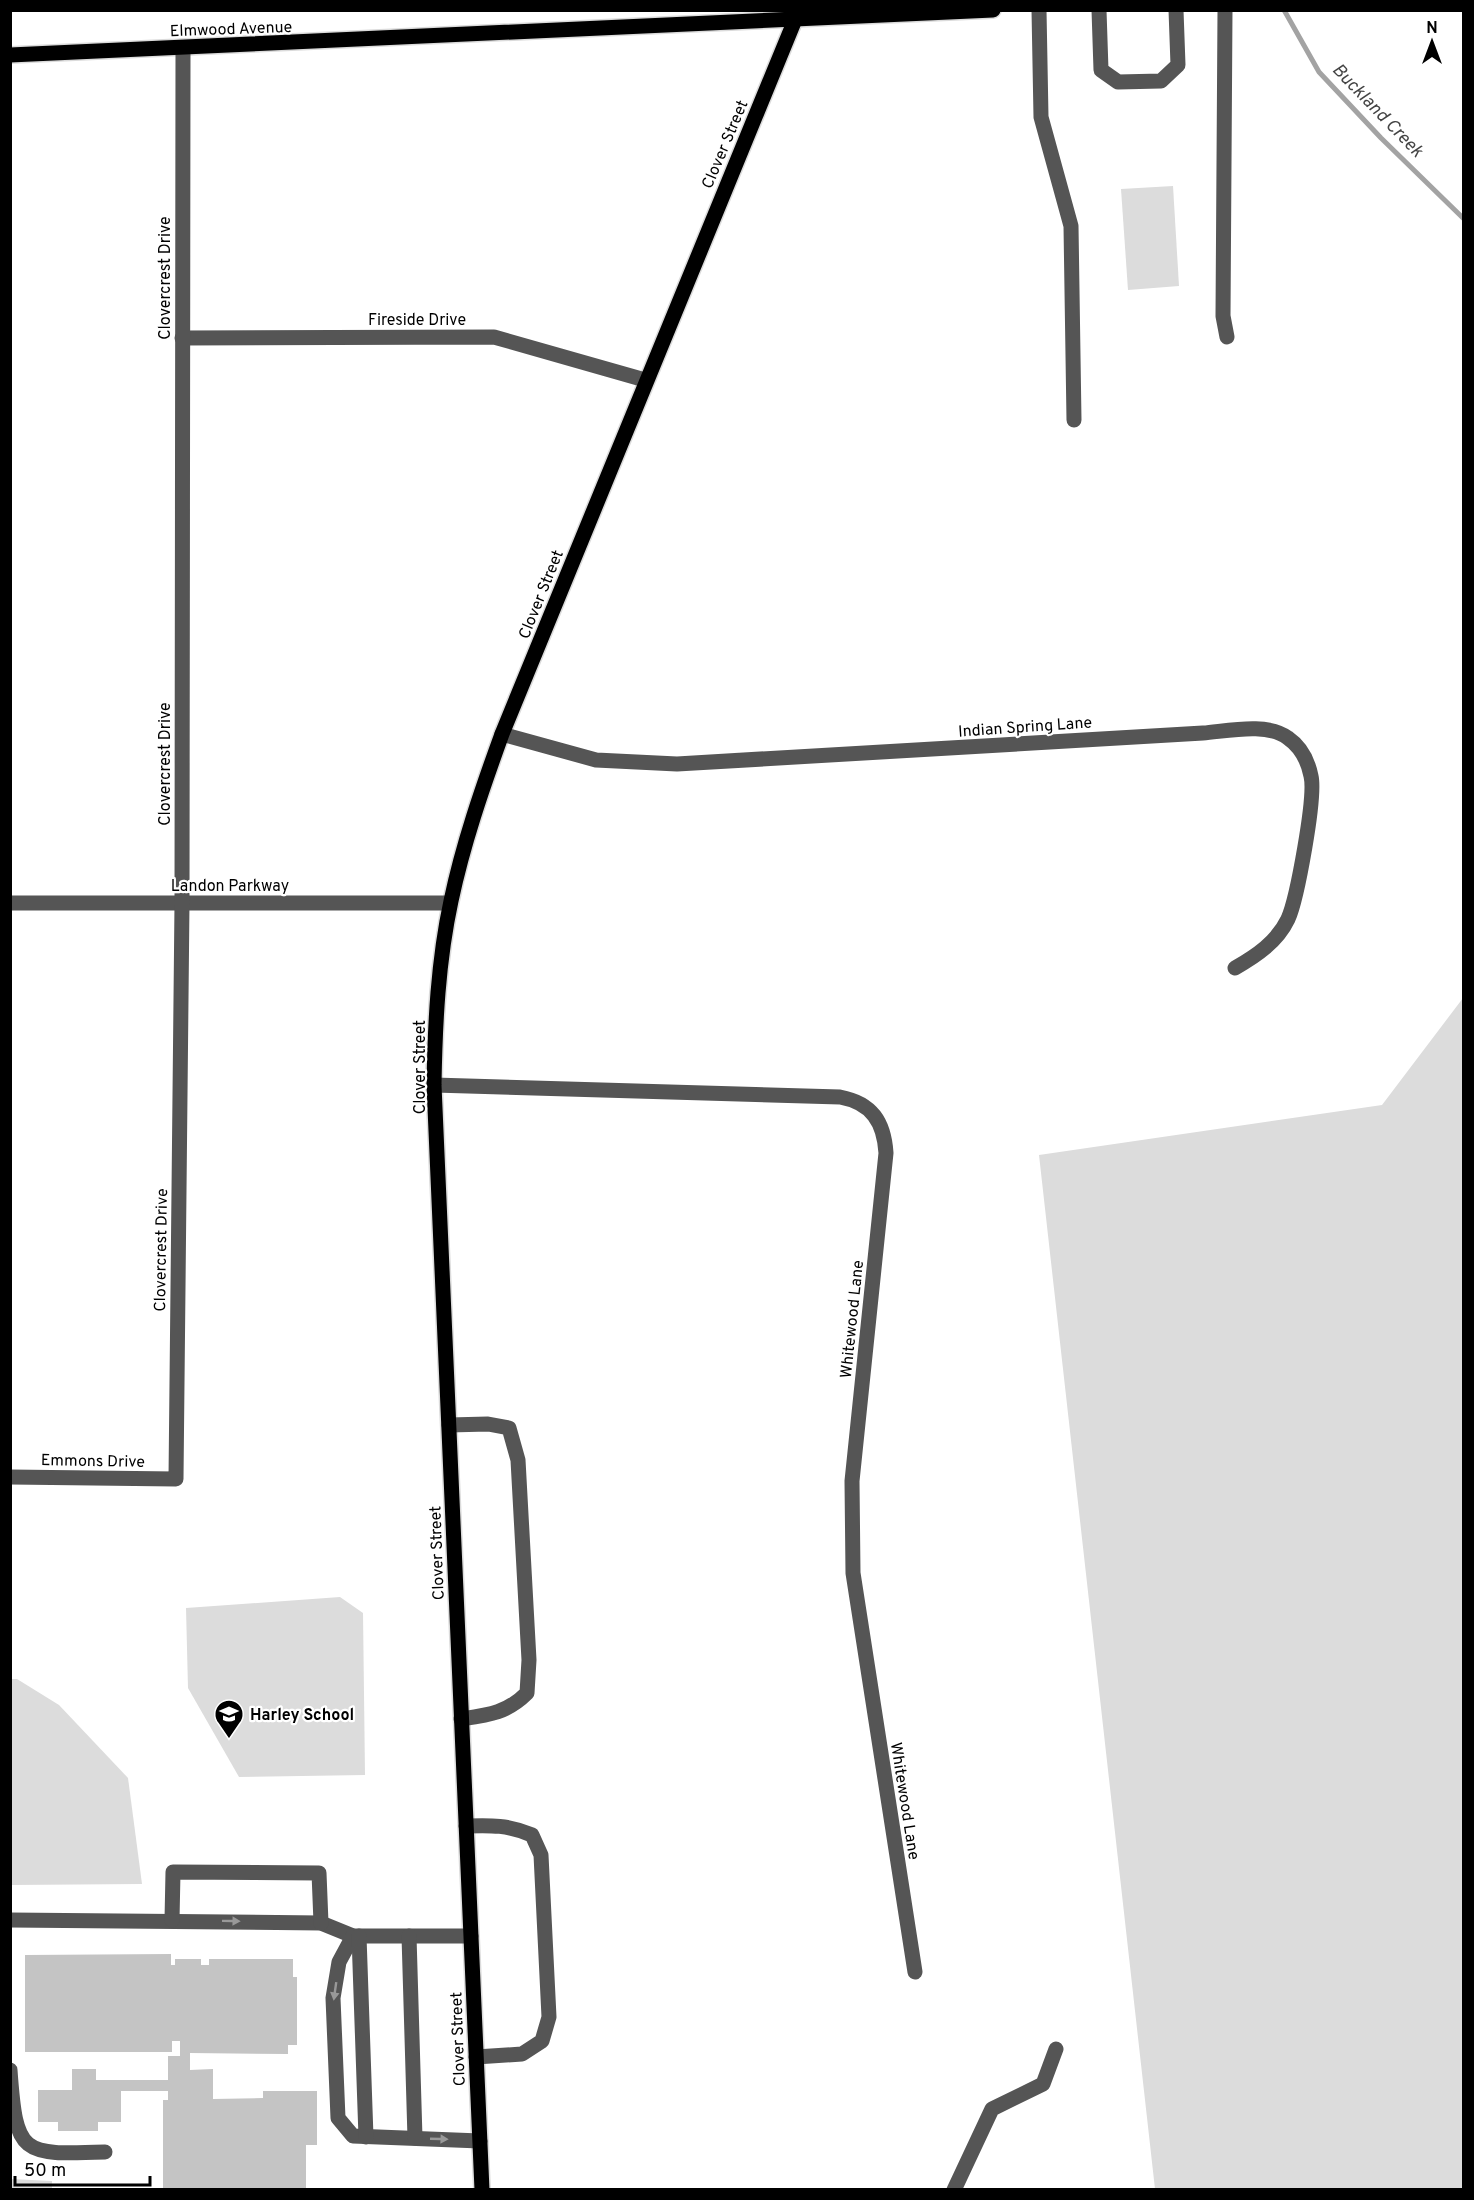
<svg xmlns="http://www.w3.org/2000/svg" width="1474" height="2200" font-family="Overpass,sans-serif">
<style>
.green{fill:#dcdcdc}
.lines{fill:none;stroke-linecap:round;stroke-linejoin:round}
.stream{stroke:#a3a3a3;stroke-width:5}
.building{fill:#c4c4c4}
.major-casing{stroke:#dbdbdb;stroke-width:18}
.minor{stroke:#555;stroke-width:15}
.major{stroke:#000;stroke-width:15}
.oneway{fill:#999}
.labels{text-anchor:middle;stroke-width:4.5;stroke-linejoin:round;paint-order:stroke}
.street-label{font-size:16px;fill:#000;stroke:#fff}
.poi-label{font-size:16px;font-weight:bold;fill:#000;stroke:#fff;text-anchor:start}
.water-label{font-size:18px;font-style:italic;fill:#444;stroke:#fff}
</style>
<rect width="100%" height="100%" fill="#fff"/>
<!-- green -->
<g class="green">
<path d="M1173,186L1179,286L1128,290L1121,189Z"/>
<path d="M1463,998V2189H1155L1039,1155L1382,1105Z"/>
<path d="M340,1597L363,1613L365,1775L239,1777L188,1688L186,1608Z"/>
<path d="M11,1679H17L59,1705L128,1778L142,1884L11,1885Z"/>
<path d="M11,2179L52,2181V2189H11Z"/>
</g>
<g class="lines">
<!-- stream -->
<path class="stream" d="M1284,10L1319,72L1381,138L1464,219"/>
</g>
<!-- building -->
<path class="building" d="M171,1954V1965H175V1959H201V1965H209V1959H293V1977H297V2045H288V2054L190,2053V2070L213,2069V2099L263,2098V2091H317V2145H306V2190H163V2100H168V2091H121V2122H98V2131H58V2122H38V2090H72V2069H96V2080H168V2056H180V2041H172V2052H25V1955Z"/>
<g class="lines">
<!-- major casing -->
<g class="major-casing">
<g id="major">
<path d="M10,55L993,10"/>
<path d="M482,2190L434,1085C435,1024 438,961 451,901C463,844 482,789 502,734L799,10"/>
</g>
</g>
<!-- minor -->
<g class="minor">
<path d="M1039,10L1041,117L1071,226L1074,420"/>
<path d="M1099,10L1101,70L1118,82L1161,81L1178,65L1176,10"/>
<path d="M1225,10L1223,316L1227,337"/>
<path d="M182,338L494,337L645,380"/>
<path d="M502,734L596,760L677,764L1203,733C1228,731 1267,722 1288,738C1301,747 1308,761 1311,776C1316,797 1297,899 1288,919C1277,942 1256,956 1235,968"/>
<path d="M10,903H450"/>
<path d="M434,1085L840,1097C872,1103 884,1122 886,1153L852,1481L853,1573L915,1972"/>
<path d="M449,1425L488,1424L509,1428L518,1460L529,1660L527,1693C507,1713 489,1715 461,1719"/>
<path d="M10,1477L176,1479L182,903L183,49"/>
<path d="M466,1826C491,1825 509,1825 532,1835L541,1855L549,2017L542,2041L522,2054L476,2057"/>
<path d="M10,1920L321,1923L353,1936H471"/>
<path d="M172,1920L173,1872L319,1873L321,1923"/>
<path d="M353,1936L339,1962L333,1998L338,2118L353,2136L480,2141"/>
<path d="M359,1936L366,2137"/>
<path d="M409,1936L415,2138"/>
<path d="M10,2070C16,2155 21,2155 105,2152"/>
<path d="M954,2190L992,2109L1043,2084L1056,2049"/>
</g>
<!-- major -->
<use href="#major" class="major"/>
</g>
<!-- one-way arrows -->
<defs><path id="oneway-solid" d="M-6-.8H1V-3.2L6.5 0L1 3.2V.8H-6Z" transform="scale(1.5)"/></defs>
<g class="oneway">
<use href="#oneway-solid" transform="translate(231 1921) rotate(1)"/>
<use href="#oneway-solid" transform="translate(335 1991) rotate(98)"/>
<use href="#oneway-solid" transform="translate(439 2139) rotate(2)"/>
</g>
<!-- icons -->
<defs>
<g id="school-pin" transform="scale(1.5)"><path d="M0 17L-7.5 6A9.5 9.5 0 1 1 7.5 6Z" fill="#000" stroke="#fff"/><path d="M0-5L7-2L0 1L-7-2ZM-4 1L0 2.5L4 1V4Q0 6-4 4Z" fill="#fff"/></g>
</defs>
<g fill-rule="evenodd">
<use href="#school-pin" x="229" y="1714"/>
</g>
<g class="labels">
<!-- street labels -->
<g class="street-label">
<text transform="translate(231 28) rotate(-2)" y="6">Elmwood Avenue</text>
<text transform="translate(724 144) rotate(-67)" y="6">Clover Street</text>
<text transform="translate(164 278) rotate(-90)" y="6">Clovercrest Drive</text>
<text x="417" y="325">Fireside Drive</text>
<text transform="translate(540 594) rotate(-68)" y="6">Clover Street</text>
<text transform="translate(1025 726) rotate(-4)" y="6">Indian Spring Lane</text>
<text transform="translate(164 764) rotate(-90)" y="6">Clovercrest Drive</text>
<text x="230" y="891">Landon Parkway</text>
<text transform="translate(419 1067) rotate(-90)" y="6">Clover Street</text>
<text transform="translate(160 1250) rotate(-89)" y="6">Clovercrest Drive</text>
<text transform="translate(851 1319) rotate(-84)" y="6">Whitewood Lane</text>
<text transform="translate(93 1460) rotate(1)" y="6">Emmons Drive</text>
<text transform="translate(436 1553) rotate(-92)" y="6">Clover Street</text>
<text transform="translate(906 1801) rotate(81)" y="6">Whitewood Lane</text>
<text transform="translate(457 2039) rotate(-92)" y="6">Clover Street</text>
</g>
<!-- poi labels -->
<g class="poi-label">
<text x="250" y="1720">Harley School</text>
</g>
<!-- water labels -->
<g class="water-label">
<text transform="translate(1378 110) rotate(46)" y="6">Buckland Creek</text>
</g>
</g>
<!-- border -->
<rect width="1474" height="2200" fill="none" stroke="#000000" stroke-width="24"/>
<!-- north arrow -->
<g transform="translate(1432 42)" stroke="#ffffff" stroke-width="4.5" paint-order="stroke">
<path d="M0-4.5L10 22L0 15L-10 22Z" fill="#000000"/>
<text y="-9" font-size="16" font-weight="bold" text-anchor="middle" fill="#000000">N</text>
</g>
<!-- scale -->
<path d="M15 2176v9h135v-9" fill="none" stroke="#000000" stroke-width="3"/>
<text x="24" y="2176" font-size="18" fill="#000000" stroke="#ffffff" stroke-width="4.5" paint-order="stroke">50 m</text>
</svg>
